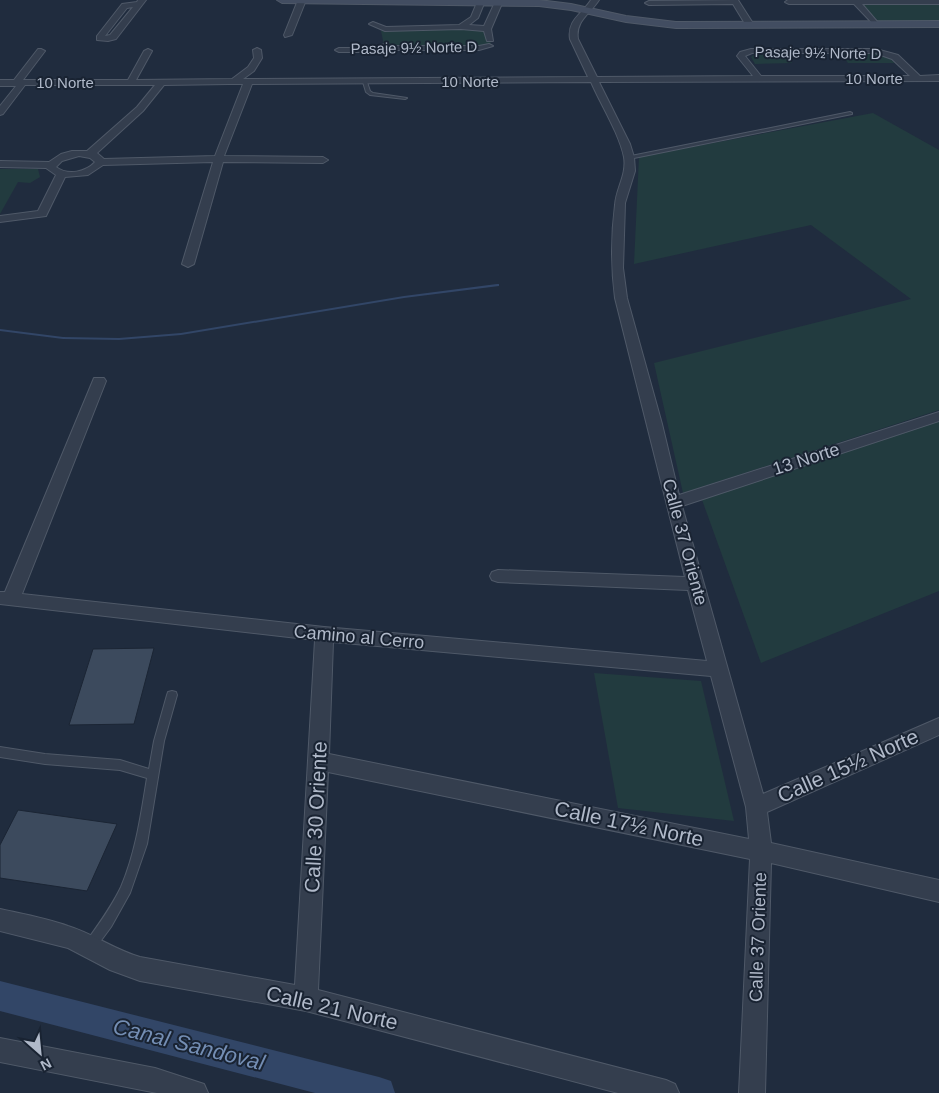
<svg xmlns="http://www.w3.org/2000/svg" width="939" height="1093" font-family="Helvetica,sans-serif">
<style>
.green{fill:#223b3f}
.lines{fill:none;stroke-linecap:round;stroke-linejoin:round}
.stream{fill:#324667;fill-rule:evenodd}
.canal{fill:#324667;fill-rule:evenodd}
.building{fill:#3c4a5d;stroke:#1b2534}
.lane-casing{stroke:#4f5968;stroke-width:2}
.street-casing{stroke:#4f5968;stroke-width:2}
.secondary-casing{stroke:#4f5968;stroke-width:2}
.lane{fill:#343e4e;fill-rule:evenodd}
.street{fill:#343e4e;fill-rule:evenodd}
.secondary{fill:#424d61;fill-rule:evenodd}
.labels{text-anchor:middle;stroke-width:4;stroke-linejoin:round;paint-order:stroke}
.far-street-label{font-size:15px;fill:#b0b9c9;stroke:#192332}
.street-label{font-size:18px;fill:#b0b9c9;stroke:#192332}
.near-street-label{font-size:21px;fill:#b0b9c9;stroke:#192332}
.near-water-label{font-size:22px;font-style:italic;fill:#748eb4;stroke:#192332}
</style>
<rect width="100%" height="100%" fill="#202c3e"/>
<!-- green -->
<g class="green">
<path d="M862,4H939V21L879,22Z"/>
<path d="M385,29H487L491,44L484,47L391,48L384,45L381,31Z"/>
<path d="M840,52C858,52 882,49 895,63H848Z"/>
<path d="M756,53H786L792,63L755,64L751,57Z"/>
<path d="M873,113L939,150V410L683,493L654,363L911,299L811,225L634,264L639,157Z"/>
<path d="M0,169H38L40,177L30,183L18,182L0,214Z"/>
<path d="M939,415V591L761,663L701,497Z"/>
<path d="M594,673L701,681L734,821L618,808Z"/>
</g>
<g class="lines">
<!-- stream -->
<path class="stream" d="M497,284H499V286L404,298L181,335L119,340L63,339L0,331V329L63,337L119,338L181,333L404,296Z"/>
<!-- canal -->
<path class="canal" d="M0,981L379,1077L391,1081L395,1093H315L0,1011Z"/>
</g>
<!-- building -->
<g class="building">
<path d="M154,648L134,724L69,725L93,649Z"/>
<path d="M18,810L117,824L87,891L0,878V845Z"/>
</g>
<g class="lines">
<!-- lane casing -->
<g class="lane-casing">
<g id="lane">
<path d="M365,81L367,82L370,91L373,93L407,98L405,99L370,95L366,92L363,82Z"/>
<path d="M850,112L852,113V114L629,159L626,157Z"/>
<path d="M172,691L176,692L177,695L164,741L147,844L130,893L111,927L94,950L90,952L86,950L84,946L86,942C99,924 112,906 121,887C136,852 141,814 147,778L120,770L45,764L0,757V747L45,754L120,760L149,769L154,741L167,695L168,692Z"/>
</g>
</g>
<!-- street casing -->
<g class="street-casing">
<g id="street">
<path d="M138,0H146L116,39L108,41L97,40V36L122,4L137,2ZM133,7L110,35L105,36L127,8Z"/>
<path d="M298,0H306L292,35L285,37L284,35Z"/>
<path d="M478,0L485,1L478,18L469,25L484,26L496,0L503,1L491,29L493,41H487L484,31L461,29L385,31L369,24L373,22L386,27L459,25L471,17Z"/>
<path d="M591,0H599C590,14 575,21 578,39L597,77L753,76L737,56L740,52L751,49H876L898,55L920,76L939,75V81L599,82L630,144L634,157L635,171L625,203L623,268L627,298L662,424L679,495L939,412V421L682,506L763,794L939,718V735L767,812L771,843L939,880V902L771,863L765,1093H739L750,859L328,772L318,990L666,1080L675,1084L679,1093H618L306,1011L140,981L110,970L68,948L0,931V909C23,914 46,918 68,926C94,934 115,950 140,957L295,985L315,640L0,604V592H5L94,378H104L106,381L22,594L324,627L707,661L688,590L498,582L492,580L490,576L492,572L498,570L685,577L615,298C611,267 611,236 615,205C616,188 627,175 624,157C619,133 601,105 591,82L252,84L224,156L323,157L328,160L323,163L223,162L194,264L188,267L182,264L213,162L103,165L88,175L65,177L46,216L0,222V216L38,211L56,175L46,168L0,167V161L49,162L61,154L72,151H87L137,107L155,85H25L3,114L0,115V106L16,86H0V80H14L38,49H41L45,51L23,80H128L144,51L148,49L152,51L136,80L232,79L248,67L254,58L253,50L257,48L261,50L262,58L254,71L243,79L588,77L570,39C567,20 582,14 591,0ZM752,53H875L892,59L910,76H761L745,56ZM229,84H243L215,156L104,159L97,153L143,111L164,85ZM79,156L90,158L95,162C86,172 68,176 56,167L62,161ZM333,642L711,676L746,807L749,839L329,754Z"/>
<path d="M738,0L754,25L753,27H747L733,4L649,5L645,3L649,1Z"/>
<path d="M788,0H939V4H862L880,25L876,27L854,4H789L785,2Z"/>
<path d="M385,44L393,46H479L489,44L493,46L479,50H393L385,48L372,52H339L335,50L339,48H371Z"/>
<path d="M0,1038L155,1068L204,1084L208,1093H157L0,1062Z"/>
</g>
</g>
<!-- secondary casing -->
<g class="secondary-casing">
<path id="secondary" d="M277,0H539L571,4L626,16L676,22L939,21V27L676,28L626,22L571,10L539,6L282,3Z"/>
</g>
<!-- lane -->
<use href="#lane" class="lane"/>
<!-- street -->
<use href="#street" class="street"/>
<!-- secondary -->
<use href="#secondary" class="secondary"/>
</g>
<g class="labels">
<!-- far-street labels -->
<g class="far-street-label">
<text transform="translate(414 48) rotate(-1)" y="5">Pasaje 9½ Norte D</text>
<text transform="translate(818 53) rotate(1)" y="5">Pasaje 9½ Norte D</text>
<text x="874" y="84">10 Norte</text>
<text x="470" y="87">10 Norte</text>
<text x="65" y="88">10 Norte</text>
</g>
<!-- street labels -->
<g class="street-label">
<text transform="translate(806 459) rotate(-18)" y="6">13 Norte</text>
<text transform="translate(685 542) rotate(75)" y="6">Calle 37 Oriente</text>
<text transform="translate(359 637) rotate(5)" y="6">Camino al Cerro</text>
<text transform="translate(758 937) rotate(-88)" y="6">Calle 37 Oriente</text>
</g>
<!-- near-street labels -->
<g class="near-street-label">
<text transform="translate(848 766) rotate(-24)" y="7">Calle 15½ Norte</text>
<text transform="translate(316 817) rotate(-87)" y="7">Calle 30 Oriente</text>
<text transform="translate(629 824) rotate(12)" y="7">Calle 17½ Norte</text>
<text transform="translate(332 1008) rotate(13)" y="7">Calle 21 Norte</text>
</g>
<!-- near-water labels -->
<g class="near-water-label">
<text transform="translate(189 1044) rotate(14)" y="8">Canal Sandoval</text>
</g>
</g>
<!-- north arrow -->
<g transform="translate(40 1053) rotate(153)" stroke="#192332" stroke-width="4" paint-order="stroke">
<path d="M0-4L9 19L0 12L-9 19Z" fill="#b0b9c9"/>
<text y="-8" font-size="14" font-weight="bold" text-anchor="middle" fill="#b0b9c9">N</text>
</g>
</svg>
